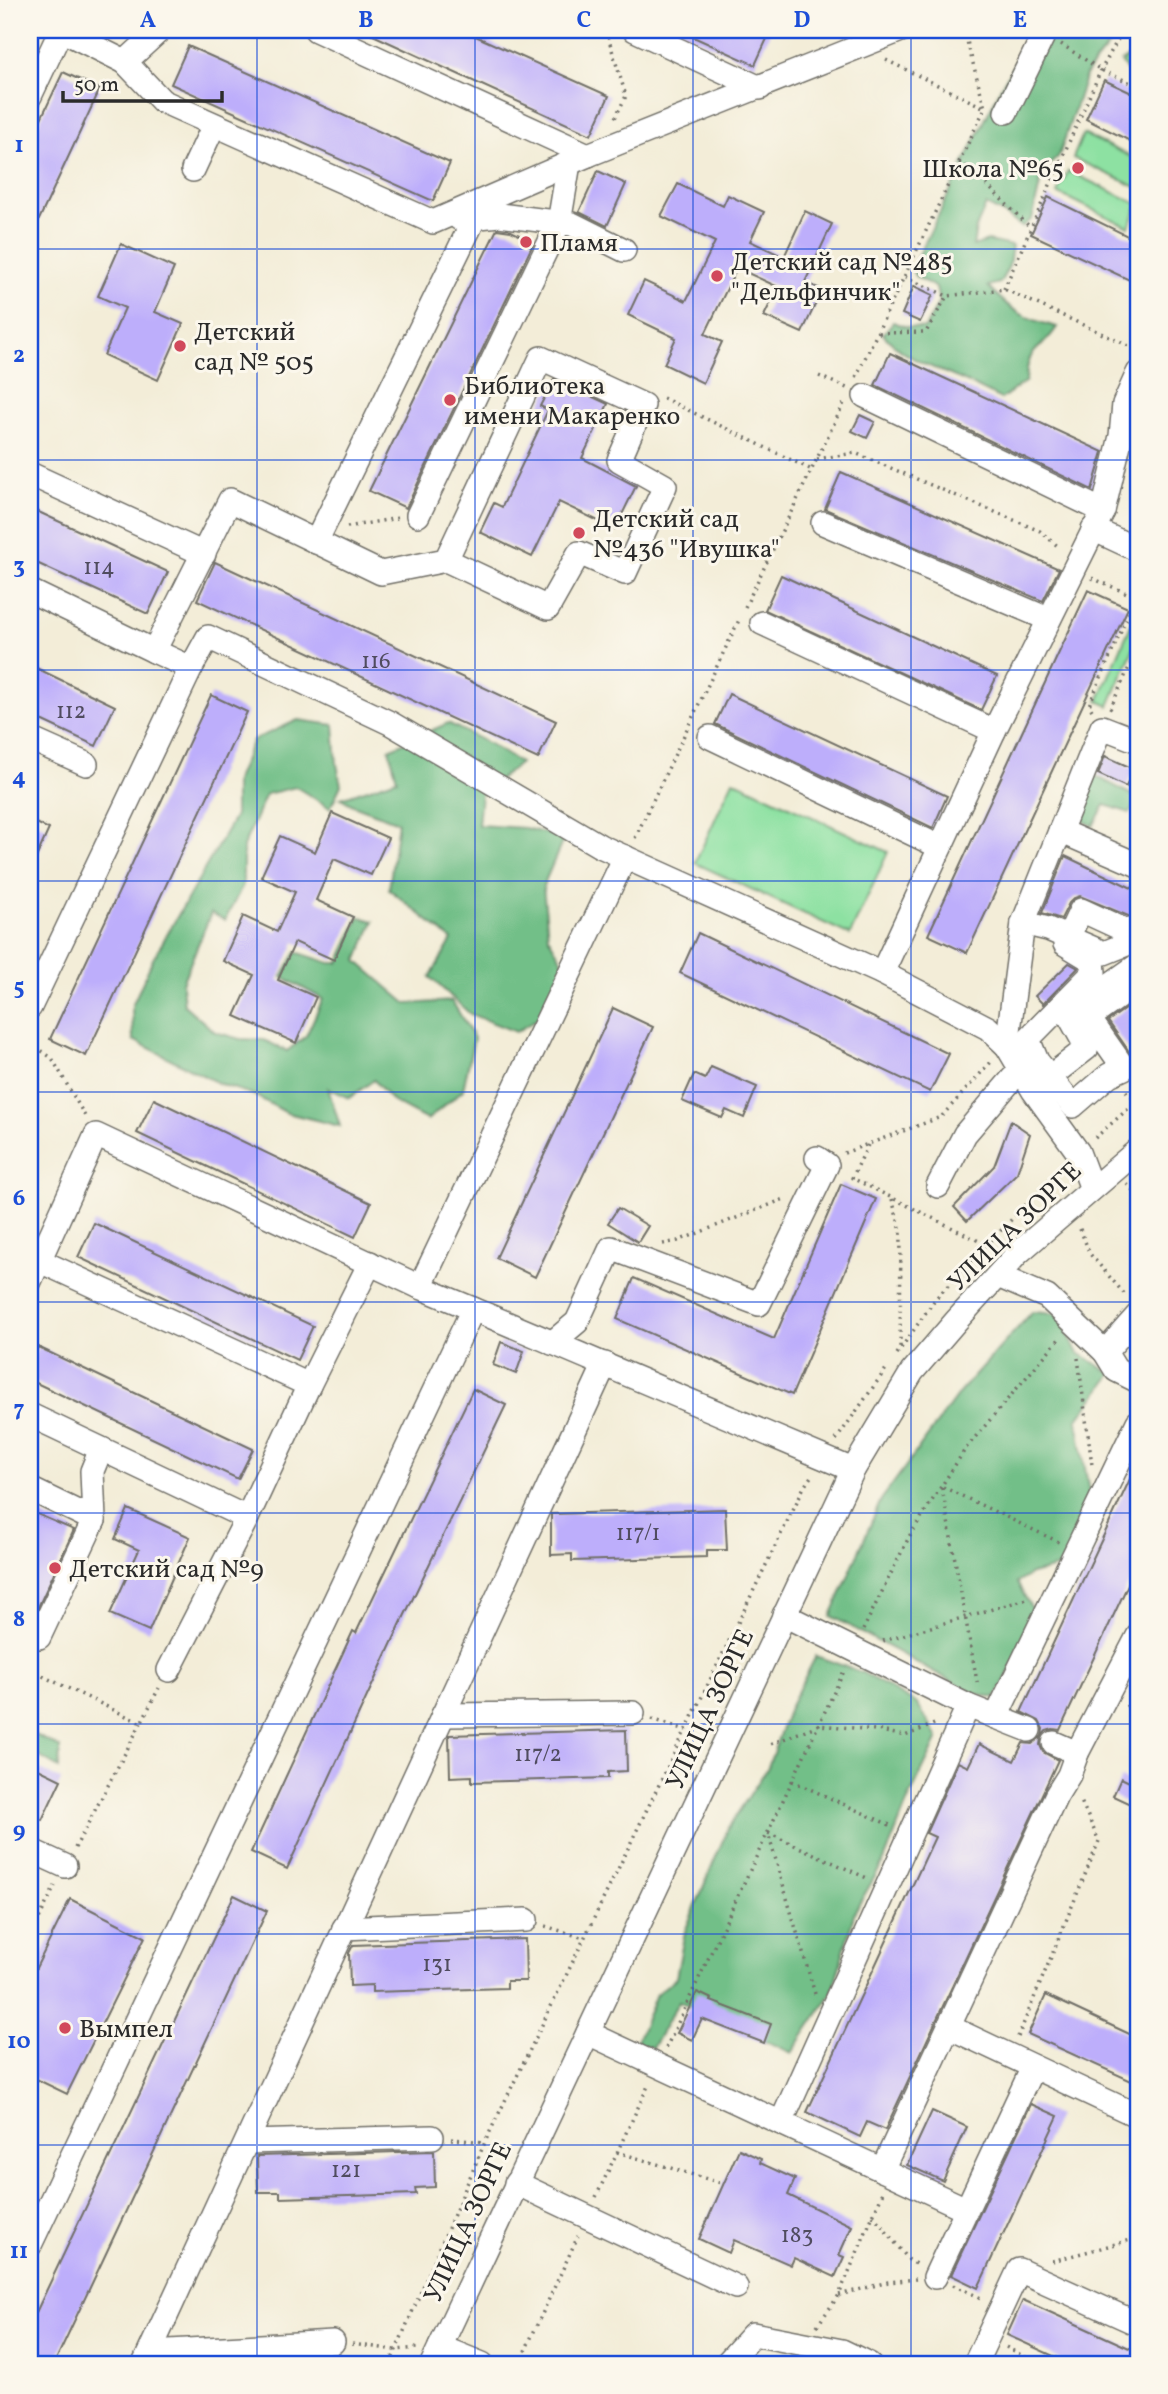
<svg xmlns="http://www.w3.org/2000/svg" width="1168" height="2394" font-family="Vollkorn,serif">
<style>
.green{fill:#8de1a2;stroke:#5c8666;stroke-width:2}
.forest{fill:#72bf88;stroke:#4e755a;stroke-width:2}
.building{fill:#bdaefb}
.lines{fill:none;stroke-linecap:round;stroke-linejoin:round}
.minor-casing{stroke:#716f68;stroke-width:26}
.path{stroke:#716f68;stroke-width:3.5;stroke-dasharray:2 5;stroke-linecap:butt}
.minor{stroke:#fff;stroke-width:23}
.grid{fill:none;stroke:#1d4ed8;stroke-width:2;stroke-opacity:0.55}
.poi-dot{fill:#d1495b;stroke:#fbf7ec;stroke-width:2.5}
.labels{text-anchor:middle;stroke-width:6;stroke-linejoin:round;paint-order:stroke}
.number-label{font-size:23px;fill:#504c5f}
.poi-label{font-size:26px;fill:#2b2b2b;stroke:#fbf7ec;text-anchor:start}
.street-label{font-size:26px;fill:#2b2b2b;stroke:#fbf7ec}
.neatline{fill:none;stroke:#1d4ed8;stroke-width:2.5}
.grid-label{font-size:23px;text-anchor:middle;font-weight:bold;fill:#1d4ed8}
</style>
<rect width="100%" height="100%" fill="#fbf7ec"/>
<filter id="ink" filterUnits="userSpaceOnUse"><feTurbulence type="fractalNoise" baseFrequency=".0143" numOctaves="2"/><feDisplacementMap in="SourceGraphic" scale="14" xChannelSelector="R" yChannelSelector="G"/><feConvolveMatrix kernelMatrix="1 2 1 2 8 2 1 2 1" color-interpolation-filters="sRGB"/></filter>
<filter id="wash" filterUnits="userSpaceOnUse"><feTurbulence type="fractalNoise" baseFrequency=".00686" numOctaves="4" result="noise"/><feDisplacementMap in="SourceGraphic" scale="28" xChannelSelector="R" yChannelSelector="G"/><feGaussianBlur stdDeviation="1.57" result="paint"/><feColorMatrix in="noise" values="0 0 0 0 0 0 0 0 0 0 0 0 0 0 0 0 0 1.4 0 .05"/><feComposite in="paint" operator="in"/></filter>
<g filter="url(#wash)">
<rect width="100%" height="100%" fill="#f3edd8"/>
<!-- green -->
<g class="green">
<path d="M1083,134L1138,160V188L1073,158Z"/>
<path d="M1068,171L1138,204L1129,227L1057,193Z"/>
<path d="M1137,611L1138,638L1109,706L1098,701Z"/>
<path d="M733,780L888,852L850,935L695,863Z"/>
</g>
<!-- forest -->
<g class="forest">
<path d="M1046,30H1138V80L1130,76L1121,62L1136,51L1127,43L1109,45L1087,72L1059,156L1043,171L1032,219L1022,227L1004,214L986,205L976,228L973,246L988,241L1012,246L1009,266L1000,283L988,286C1012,312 1023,318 1057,327C1041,353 1027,345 1026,381L1001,399C989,393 976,386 962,380C933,367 904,359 883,334L893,322L907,327L925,328L939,302L936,288L915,276L912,269L1003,83L1016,61Z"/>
<path d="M298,720L334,725L337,764L341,785L330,808L296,787L266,794L243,847V885L225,920L211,913L182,983L184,1005L215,1032L240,1039L264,1040L287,1051L306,1036L323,999L282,977L296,952L330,963H339L359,917L374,921L357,961L407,1004L452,1001L474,1038L463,1090L427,1120L393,1102L374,1080L349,1098L328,1088L340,1126L287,1113L254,1095L220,1084L133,1040L132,1006L153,959L235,816V782L253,740Z"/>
<path d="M448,723L486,742L520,763L481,794L478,825L525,828L564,838L543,886L548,936L566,967L543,1015L516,1032L470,1014L430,977L452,940L389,889L398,822L353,805L341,798L397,779L389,749Z"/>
<path d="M1090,773L1138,798L1130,813L1105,805L1093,826L1076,817Z"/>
<path d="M1032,1312L1058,1314L1077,1352L1112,1374L1077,1420L1092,1510L1061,1567L1031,1574L1017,1583L1037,1617L996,1698L971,1692L831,1616L881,1500L960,1392Z"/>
<path d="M816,1656L863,1673L917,1704L938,1738L907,1803L884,1861L855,1911L832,1993L792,2053L679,2001L652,2048L636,2043L656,1994L676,1978L685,1931L728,1828L768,1767L789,1708Z"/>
<path d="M30,1732L60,1748L59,1768L30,1751Z"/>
</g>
<g id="blocks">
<!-- building -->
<g class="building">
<path d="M362,30H462L609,96L591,135Z"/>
<path d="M678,30H771L755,65Z"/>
<path d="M188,46L450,163L433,201L171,84Z"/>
<path d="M63,72L100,89L30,239V142Z"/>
<path d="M1104,80L1138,96V145L1086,119Z"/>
<path d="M598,171L626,184L607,226L579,212Z"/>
<path d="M678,184L723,206L728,195L764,212L750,241L784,257L805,211L832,224L805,282L822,290L802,333L764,316L778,287L737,268L705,334L722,342L703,383L664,364L676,338L628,315L644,281L686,301L715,242L661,216Z"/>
<path d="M1048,197L1138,241V284L1031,234Z"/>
<path d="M497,229L511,231L534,242L406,508L369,491Z"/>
<path d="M121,244L174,268L155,312L183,324L158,380L104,355L125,308L98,296Z"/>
<path d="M914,286L933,295L920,322L902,314Z"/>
<path d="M890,353L1103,452L1092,490L875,385Z"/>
<path d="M554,379L608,404L582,458L636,486L615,529L559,502L532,557L480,532L494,503L502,507L548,410L540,406Z"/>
<path d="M860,415L875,422L867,438L852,431Z"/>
<path d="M841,472L1059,569L1043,601L825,509Z"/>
<path d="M30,508L168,572L148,614L30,560Z"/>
<path d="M215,562L556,721L538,759L197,600Z"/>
<path d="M781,575L997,676L981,710L765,610Z"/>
<path d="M1088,590L1128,608L967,953L928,935Z"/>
<path d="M30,665L115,706L96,746L30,715Z"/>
<path d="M729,694L947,796L933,828L715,724Z"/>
<path d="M211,695L247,712L86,1056L50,1039Z"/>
<path d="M1105,756L1134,769L1126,787L1098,774Z"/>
<path d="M332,813L388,838L371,875L334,859L316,900L353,917L334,960L295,942L278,980L316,997L296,1043L235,1016L254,975L223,961L243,916L277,932L295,892L261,877L280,836L315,852Z"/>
<path d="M30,820L49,829L30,871Z"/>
<path d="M1065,856L1138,891V920L1080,896L1074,898L1069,903L1061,919L1042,913Z"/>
<path d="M698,933L949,1054L930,1092L680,973Z"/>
<path d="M1069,963L1078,968L1043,1004L1035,996Z"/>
<path d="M1138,1000V1058L1135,1060L1108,1021Z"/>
<path d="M613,1008L653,1027L535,1277L496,1258Z"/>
<path d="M711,1067L757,1087L744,1118L726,1110L722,1118L682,1101L694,1074L705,1079Z"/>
<path d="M154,1099L371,1203L355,1237L137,1133Z"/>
<path d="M1011,1121L1030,1134L1017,1173L967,1221L954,1207L994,1166Z"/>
<path d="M841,1184L876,1199L792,1395L617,1319L634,1278L774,1339Z"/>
<path d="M618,1208L648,1226L638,1242L608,1223Z"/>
<path d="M94,1223L313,1326L297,1360L78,1257Z"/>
<path d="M501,1342L524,1351L516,1374L493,1365Z"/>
<path d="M38,1347L253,1449L238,1479L30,1380V1363Z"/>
<path d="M473,1389L506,1405L401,1623L287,1869L251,1852L353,1631L356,1633Z"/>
<path d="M1138,1462V1563L1060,1730L1053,1729L1046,1731L1041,1738L1040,1745L1043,1752L1058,1760L885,2130L867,2122L860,2137L807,2112L935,1837L926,1833L958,1762L968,1767L979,1744L1014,1761L1023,1743L1032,1744L1042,1736L1043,1729L1039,1721L1021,1712Z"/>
<path d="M128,1509L190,1537L149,1631L110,1614L139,1550L115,1539Z"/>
<path d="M725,1509L727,1550H707V1557L572,1561V1554L551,1555V1514Z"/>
<path d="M30,1511L74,1530L32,1620L30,1619Z"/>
<path d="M626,1730L627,1771L608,1772V1778L472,1782V1776L450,1777L449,1735Z"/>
<path d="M30,1765L61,1780L42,1820L30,1814Z"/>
<path d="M1121,1778L1138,1786L1130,1804L1113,1796Z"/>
<path d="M234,1895L267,1911L54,2364H30V2325Z"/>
<path d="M70,1899L145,1937L67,2094L30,2076V1980Z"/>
<path d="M525,1939L526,1981H507V1988L372,1992V1985L350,1986L349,1953L353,1945Z"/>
<path d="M697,1992L712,1999L711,2001L771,2024L764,2043L702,2019L692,2040L677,2033Z"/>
<path d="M1046,1995L1138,2038V2084L1028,2034Z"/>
<path d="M1031,2104L1058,2116L978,2288L951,2275Z"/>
<path d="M932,2111L967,2127L943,2181L907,2165Z"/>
<path d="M739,2149L761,2159L760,2163L795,2179L788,2195L852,2226L839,2255L844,2257L835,2277L794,2258L791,2265L734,2240L729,2253L699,2239Z"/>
<path d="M434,2151L435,2187L415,2188L416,2194L280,2198V2192H258L257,2156Z"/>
<path d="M1023,2300L1138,2352V2364H1071L1007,2335Z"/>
</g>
</g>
</g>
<g filter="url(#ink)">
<use href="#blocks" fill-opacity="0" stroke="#716f68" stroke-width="2"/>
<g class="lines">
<!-- minor casing -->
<g class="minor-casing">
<g id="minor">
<path d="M61,30L125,62L160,30"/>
<path d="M316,30L588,155"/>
<path d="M635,30L760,88"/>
<path d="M125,62L162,101L433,222L588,155L901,30"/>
<path d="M30,96L61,30"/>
<path d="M1006,112L1044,34"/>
<path d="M193,170L214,125"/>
<path d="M460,219L499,215L572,224L624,250"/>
<path d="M865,396L1103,511"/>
<path d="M30,474L204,554"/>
<path d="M418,515L559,223L569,163"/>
<path d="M823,523L1048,619"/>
<path d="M1093,529L1138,550"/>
<path d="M316,542L475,217"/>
<path d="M30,591L154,651L230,500L381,573L446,560L548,608L579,553L625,573L665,486L619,460L643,405L541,358L446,560"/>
<path d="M762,623L994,731"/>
<path d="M191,668L208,637L390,723L600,846L882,973L988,1028L1007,1046L1033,1090L1078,1152L1092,1189"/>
<path d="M710,737L940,847"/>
<path d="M30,739L86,764"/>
<path d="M1060,831L1138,865"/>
<path d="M1023,923L1048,929L1104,953L1129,943"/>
<path d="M1138,934H1133L1081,910L1065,944L1093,961L1094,972L1028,1039L1037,1061L1073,1106L1109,1075L1124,1068L1089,1018L1138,983"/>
<path d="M882,973L994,731L1103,511L1121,436L1124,404L1138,373"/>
<path d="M30,1007L191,668L154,651"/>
<path d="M1007,1046L1023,923L1102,727L1138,741"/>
<path d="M1038,1086L1087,1048L1068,1014L1138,965"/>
<path d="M938,1186L965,1134L1013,1078L1022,1072"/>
<path d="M40,1261L309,1385"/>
<path d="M998,1276L1047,1297L1105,1352L1116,1370L1138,1381"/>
<path d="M30,1281L96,1135L420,1287"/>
<path d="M473,1309L420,1287L625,857"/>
<path d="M552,1343L577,1322L611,1248L759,1304L827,1165L817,1158"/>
<path d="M1105,1352L1138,1315"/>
<path d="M30,1415L247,1518"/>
<path d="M30,1489L94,1520L92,1471L101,1449"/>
<path d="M784,1615L968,1706L1029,1730"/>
<path d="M30,1633L39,1637L94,1520"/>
<path d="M169,1670L247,1518L309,1385L370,1263"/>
<path d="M443,1715L633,1713"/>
<path d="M996,1717L1138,1422"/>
<path d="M1054,1743L1077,1753"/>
<path d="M30,1850L65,1866"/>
<path d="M344,1928L526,1920"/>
<path d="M949,2027L1138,2116"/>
<path d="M588,2033L966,2209"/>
<path d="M781,2123L968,1706"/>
<path d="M248,2142L432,2137"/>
<path d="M882,2170L1056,1796L1069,1775L1077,1753L1138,1636"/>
<path d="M516,2183L736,2287"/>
<path d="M30,2245L473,1309L853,1470"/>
<path d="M935,2277L1033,2067"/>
<path d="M440,2347L482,2364"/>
<path d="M151,2352L333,2342"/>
<path d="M144,2364L605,1364"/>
<path d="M432,2364L853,1470L912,1372L956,1321L1018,1253L1138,1150"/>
<path d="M726,2364L753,2334L842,2351L869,2364"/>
<path d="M975,2364L1019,2270L1138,2324"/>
</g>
</g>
<!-- path -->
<g class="path">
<path d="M606,30L626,96L614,120"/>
<path d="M1061,44L1101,70L1138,86"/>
<path d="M886,60L985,108"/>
<path d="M959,163L968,167L1030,227"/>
<path d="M905,277L947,296L1004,289L1138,350"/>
<path d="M1004,289L1101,70L1123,30"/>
<path d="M879,333L926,332L947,296"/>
<path d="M819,376L847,388"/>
<path d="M856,377L985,108L964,30"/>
<path d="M663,398L810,469"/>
<path d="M817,459L855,453L1040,531L1060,548"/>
<path d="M347,527L398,518"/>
<path d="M1092,578L1138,598"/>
<path d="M745,607L844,403"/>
<path d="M1110,709L1138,648"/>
<path d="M1092,710L1089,705L1136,597"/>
<path d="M635,838L739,620"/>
<path d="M30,1043L52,1058L86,1118"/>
<path d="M1126,1091L1137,1101"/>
<path d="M1095,1138L1138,1100"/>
<path d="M868,1145L852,1178L987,1245"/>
<path d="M844,1153L941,1117L991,1062"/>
<path d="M1127,1184L1138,1196"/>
<path d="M892,1199L901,1231L900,1347"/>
<path d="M1080,1229L1090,1254L1127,1297"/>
<path d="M663,1244L678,1241L787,1198"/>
<path d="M897,1354L936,1298L1060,1169"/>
<path d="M1078,1358L1092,1465"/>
<path d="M836,1440L886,1369"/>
<path d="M943,1487L1059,1542"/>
<path d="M942,1488L978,1687"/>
<path d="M863,1630L910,1535L966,1448L1059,1339"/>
<path d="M883,1641L1030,1598"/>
<path d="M30,1670L141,1723L159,1688"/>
<path d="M1126,1707L1138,1698"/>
<path d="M652,1719L686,1730"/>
<path d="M771,1744L818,1725L876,1730L905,1736L937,1723"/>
<path d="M792,1781L892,1826"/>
<path d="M75,1848L141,1723"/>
<path d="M545,1926L584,1938"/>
<path d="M30,1937L55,1886"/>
<path d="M815,1994L768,1833L869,1879"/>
<path d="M1018,2037L1099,1841L1080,1799"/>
<path d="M666,2048L845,1669"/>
<path d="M451,2139L485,2142"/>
<path d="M617,2152L724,2184"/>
<path d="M596,2197L649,2084"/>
<path d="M873,2215L909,2260L919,2266"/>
<path d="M1052,2261L1138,2238"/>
<path d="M953,2285L981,2298"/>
<path d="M839,2295L888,2282L916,2279"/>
<path d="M817,2326L839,2295L883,2192"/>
<path d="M352,2344L396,2350L417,2348"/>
<path d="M1006,2347L1038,2364"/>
<path d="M390,2364L485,2142L804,1487L812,1475"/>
<path d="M519,2364L578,2236"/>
</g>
<!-- minor -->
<use href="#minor" class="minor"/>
</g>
</g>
<!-- grid -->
<path class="grid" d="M257,30V2364M475,30V2364M693,30V2364M911,30V2364M30,249H1138M30,460H1138M30,670H1138M30,881H1138M30,1092H1138M30,1302H1138M30,1513H1138M30,1724H1138M30,1934H1138M30,2145H1138"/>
<!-- markers -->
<g class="poi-dot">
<circle cx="1078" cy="168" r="7"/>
<circle cx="526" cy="242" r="7"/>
<circle cx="717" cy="276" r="7"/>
<circle cx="180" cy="346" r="7"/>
<circle cx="450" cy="400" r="7"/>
<circle cx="579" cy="533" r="7"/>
<circle cx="55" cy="1568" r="7"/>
<circle cx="65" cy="2028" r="7"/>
</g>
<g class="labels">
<!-- number labels -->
<g class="number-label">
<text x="99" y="574">114</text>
<text x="376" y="668">116</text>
<text x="71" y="718">112</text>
<text x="638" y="1540">117/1</text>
<text x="538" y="1761">117/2</text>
<text x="437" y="1971">131</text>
<text x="346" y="2177">121</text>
<text x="797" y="2242">183</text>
</g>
<!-- poi labels -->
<g class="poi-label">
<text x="1064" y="177" text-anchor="end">Школа №65</text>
<text x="540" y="251">Пламя</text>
<text x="731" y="270">Детский сад №485<tspan x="731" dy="30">"Дельфинчик"</tspan></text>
<text x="194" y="340">Детский<tspan x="194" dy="30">сад № 505</tspan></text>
<text x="464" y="394">Библиотека<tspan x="464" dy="30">имени Макаренко</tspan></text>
<text x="593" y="527">Детский сад<tspan x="593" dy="30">№436 "Ивушка"</tspan></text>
<text x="69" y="1577">Детский сад №9</text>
<text x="79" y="2037">Вымпел</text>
</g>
<!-- street labels -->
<g class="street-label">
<text transform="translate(1014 1226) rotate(-44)" y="9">УЛИЦА ЗОРГЕ</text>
<text transform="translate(709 1709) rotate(-65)" y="9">УЛИЦА ЗОРГЕ</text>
<text transform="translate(467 2222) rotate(-65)" y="9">УЛИЦА ЗОРГЕ</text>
</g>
</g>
<!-- margin -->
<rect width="1168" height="2394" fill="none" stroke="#fbf7ec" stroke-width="77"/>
<!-- scale -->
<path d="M63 91v10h159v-10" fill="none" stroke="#2b2b2b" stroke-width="3.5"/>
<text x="74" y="91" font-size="21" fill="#2b2b2b" stroke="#fbf7ec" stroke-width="5" paint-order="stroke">50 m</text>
<rect x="38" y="38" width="1092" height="2318" class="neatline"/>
<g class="grid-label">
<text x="148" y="27">A</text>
<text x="366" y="27">B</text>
<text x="584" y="27">C</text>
<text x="802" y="27">D</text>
<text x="1020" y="27">E</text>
<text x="19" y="152">1</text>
<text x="19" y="362">2</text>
<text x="19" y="573">3</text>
<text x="19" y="784">4</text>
<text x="19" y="994">5</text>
<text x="19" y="1205">6</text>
<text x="19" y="1416">7</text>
<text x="19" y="1626">8</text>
<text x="19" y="1837">9</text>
<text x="19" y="2048">10</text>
<text x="19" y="2258">11</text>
</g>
</svg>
